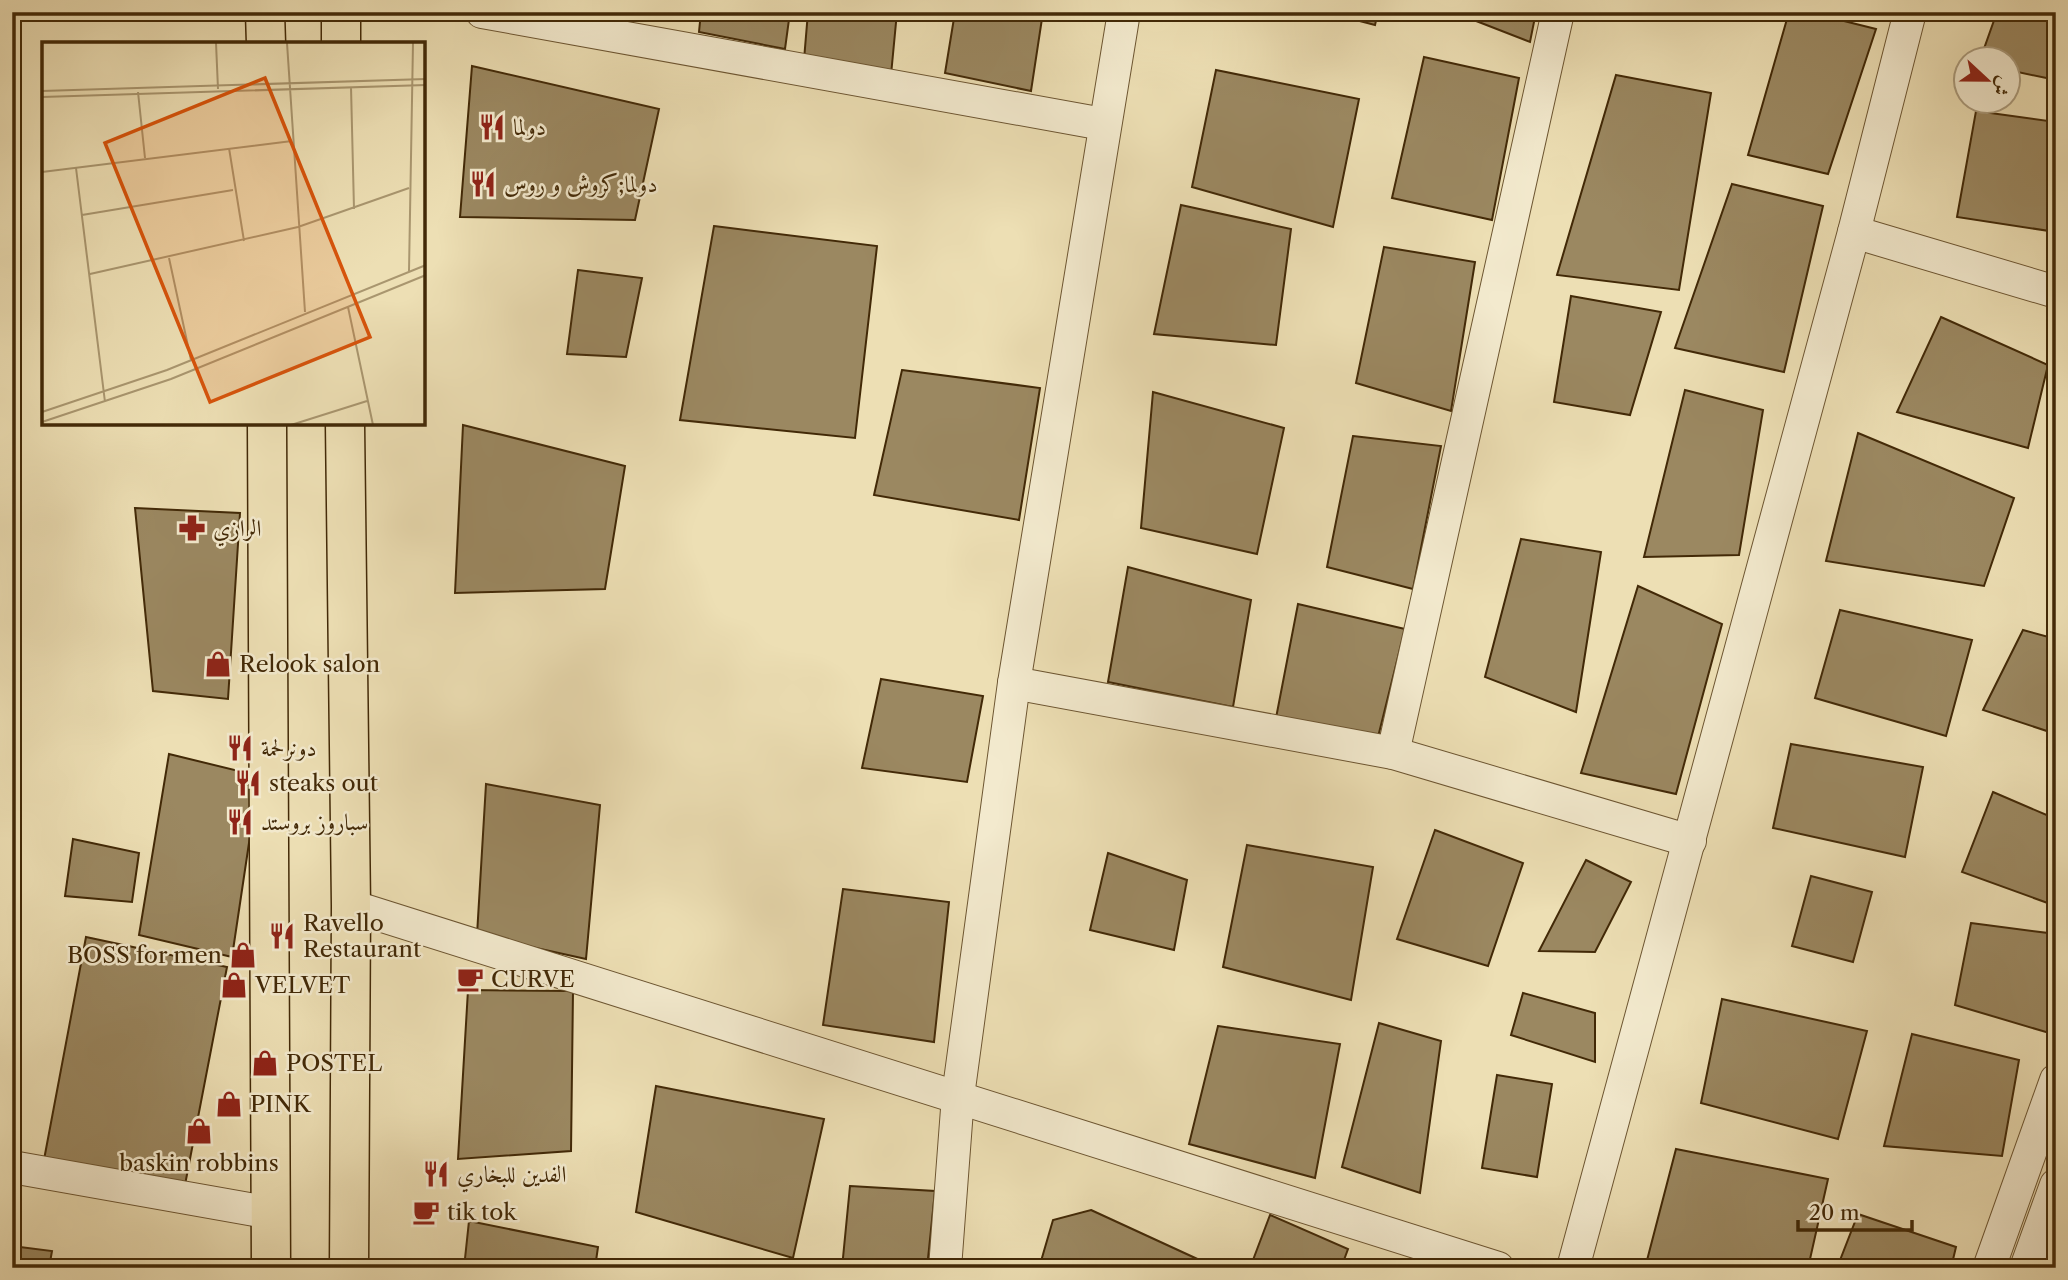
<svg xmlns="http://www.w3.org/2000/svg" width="2068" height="1280" font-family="'Libre Caslon Text',Amiri,serif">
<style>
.building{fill:#9b8861;stroke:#422907;stroke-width:2}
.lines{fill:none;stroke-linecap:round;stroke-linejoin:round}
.street-casing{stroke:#6d5632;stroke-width:34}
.primary-casing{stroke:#422907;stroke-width:41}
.street{stroke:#f3eace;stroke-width:32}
.primary{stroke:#eddfb4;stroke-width:38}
.labels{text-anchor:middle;stroke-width:5;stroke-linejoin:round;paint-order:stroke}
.poi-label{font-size:23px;fill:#422907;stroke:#f3eace;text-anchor:start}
.inset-road{fill:none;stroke:#a9966f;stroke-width:2}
.view{fill:#d7540c;fill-opacity:0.15;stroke:#d7540c;stroke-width:3.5}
.inset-edge{fill:none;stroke:#422907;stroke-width:3.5}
</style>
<rect width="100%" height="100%" fill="#eddfb4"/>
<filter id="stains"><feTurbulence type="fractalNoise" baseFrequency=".00286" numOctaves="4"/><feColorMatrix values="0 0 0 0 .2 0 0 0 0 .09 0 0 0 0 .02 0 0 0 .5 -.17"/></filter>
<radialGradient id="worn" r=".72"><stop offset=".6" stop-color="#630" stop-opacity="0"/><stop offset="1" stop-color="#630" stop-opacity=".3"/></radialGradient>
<!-- building -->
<g class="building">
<path d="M701,12H790L785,49L699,32Z"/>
<path d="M808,12H897L891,75L804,60Z"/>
<path d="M955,12H1043L1031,91L945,73Z"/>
<path d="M1325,12H1378L1375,25Z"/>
<path d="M1453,12H1536L1530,42Z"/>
<path d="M1789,12H1808L1876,29L1828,174L1748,155Z"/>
<path d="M1997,12H2056V80L2008,70V60H1980Z"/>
<path d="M1424,57L1519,78L1492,220L1392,198Z"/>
<path d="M472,66L659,109L635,220L460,217Z"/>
<path d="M1216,70L1359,99L1333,227L1192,187Z"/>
<path d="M1616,75L1711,93L1679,290L1557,275Z"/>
<path d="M1976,111L2056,122V232L1957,217Z"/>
<path d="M1732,184L1823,206L1784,372L1675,348Z"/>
<path d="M1181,205L1291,229L1276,345L1154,334Z"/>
<path d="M714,226L877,246L855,438L680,420Z"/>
<path d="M1384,247L1475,262L1451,411L1356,383Z"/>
<path d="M578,270L642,278L626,357L567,354Z"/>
<path d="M1571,296L1661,312L1630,415L1554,402Z"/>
<path d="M1941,317L2048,365L2028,448L1897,412Z"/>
<path d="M902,370L1040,388L1019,520L874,495Z"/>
<path d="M1685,390L1763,410L1739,555L1644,557Z"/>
<path d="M1153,392L1284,428L1257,554L1141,528Z"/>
<path d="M463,425L625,466L605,589L455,593Z"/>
<path d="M1858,433L2014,498L1984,586L1826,561Z"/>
<path d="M1353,436L1441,446L1413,589L1327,567Z"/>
<path d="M135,508L240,513L228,699L153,691Z"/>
<path d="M1521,539L1601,552L1576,712L1485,677Z"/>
<path d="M1128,567L1251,600L1233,707L1108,682Z"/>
<path d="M1638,586L1722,624L1676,794L1581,773Z"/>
<path d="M1298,604L1405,629L1378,737L1276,718Z"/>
<path d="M1840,610L1972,640L1946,736L1815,698Z"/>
<path d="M2023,630L2056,639V734L1983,710Z"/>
<path d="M881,679L983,696L967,782L862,768Z"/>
<path d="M1791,744L1923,767L1905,857L1773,828Z"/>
<path d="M169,754L259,776L232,957L139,935Z"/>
<path d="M486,784L600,805L586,959L477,935Z"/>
<path d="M1993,792L2056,819V906L1962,872Z"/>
<path d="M1435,830L1523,863L1488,966L1397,939Z"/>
<path d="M73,839L139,853L132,902L65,896Z"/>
<path d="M1247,845L1373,867L1351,1000L1223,967Z"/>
<path d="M1108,853L1187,880L1174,950L1090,930Z"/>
<path d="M1586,860L1631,882L1595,952L1539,951Z"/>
<path d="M1811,876L1872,892L1853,962L1792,946Z"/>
<path d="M843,889L949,902L934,1042L823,1025Z"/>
<path d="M1971,923L2056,934V1035L1955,1005Z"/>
<path d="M86,937L227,967L184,1190L43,1165Z"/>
<path d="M468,990L573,991L571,1151L458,1159Z"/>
<path d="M1523,993L1595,1013V1062L1511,1035Z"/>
<path d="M1722,999L1867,1031L1838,1139L1701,1103Z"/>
<path d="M1379,1023L1441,1041L1420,1193L1342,1167Z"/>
<path d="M1218,1026L1340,1044L1315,1178L1189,1144Z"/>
<path d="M1912,1034L2019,1060L2002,1156L1884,1146Z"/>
<path d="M1497,1075L1552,1084L1537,1177L1482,1168Z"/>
<path d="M656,1086L824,1119L793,1258L636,1212Z"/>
<path d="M1676,1149L1828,1179L1808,1268H1645Z"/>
<path d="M850,1186L935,1191L927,1268H842Z"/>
<path d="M1091,1210L1217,1268H1039L1053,1220Z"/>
<path d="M1858,1214L1956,1247L1951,1268H1837Z"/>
<path d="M1270,1215L1348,1249L1341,1268H1250Z"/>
<path d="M469,1221L598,1247L595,1268H464Z"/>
<path d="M12,1246L52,1251L49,1268H12Z"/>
</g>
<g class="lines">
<!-- street casing -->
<g class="street-casing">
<g id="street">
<path d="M482,12L1103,124"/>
<path d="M1854,232L2056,292"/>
<path d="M1014,683L1393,753L1690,841"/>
<path d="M1393,753L1558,12"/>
<path d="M351,906L1498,1268"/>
<path d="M12,1167L271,1213"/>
<path d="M945,1268L958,1096L1014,683L1124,12"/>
<path d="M1573,1268L1854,232L1910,12"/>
<path d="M1989,1268L2056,1080"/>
<path d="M2026,1268L2056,1185"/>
</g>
</g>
<!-- primary casing -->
<g class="primary-casing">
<g id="primary">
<path d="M265,12L266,44"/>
<path d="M341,12V44"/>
<path d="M267,424L271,1268"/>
<path d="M345,424L351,906L349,1268"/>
</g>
</g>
<!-- street -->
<use href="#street" class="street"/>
<!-- primary -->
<use href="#primary" class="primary"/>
</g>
<!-- icons -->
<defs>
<g id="restaurant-bare" transform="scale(2.1)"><path d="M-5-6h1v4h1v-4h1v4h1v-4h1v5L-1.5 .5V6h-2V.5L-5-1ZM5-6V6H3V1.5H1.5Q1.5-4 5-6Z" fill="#8f2418" stroke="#f3eace" stroke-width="2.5" paint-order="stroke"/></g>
<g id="pharmacy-bare" transform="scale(2.1)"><path d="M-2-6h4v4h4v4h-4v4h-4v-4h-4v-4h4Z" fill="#8f2418" stroke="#f3eace" stroke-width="2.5" paint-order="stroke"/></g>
<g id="shop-bare" transform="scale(2.1)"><path d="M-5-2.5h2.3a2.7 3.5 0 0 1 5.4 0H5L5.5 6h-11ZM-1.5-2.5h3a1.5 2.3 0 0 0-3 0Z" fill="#8f2418" stroke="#f3eace" stroke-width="2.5" paint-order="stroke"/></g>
<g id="cafe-bare" transform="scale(2.1)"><path d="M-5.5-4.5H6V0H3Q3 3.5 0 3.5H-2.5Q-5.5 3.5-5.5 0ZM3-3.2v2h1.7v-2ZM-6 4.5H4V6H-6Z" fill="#8f2418" stroke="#f3eace" stroke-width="2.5" paint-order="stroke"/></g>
</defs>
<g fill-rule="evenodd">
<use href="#restaurant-bare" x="492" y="127"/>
<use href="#restaurant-bare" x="483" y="184"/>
<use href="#pharmacy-bare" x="192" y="528"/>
<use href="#shop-bare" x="218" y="664"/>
<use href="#restaurant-bare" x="240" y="748"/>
<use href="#restaurant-bare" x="248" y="783"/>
<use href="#restaurant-bare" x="240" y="822"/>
<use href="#restaurant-bare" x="282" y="936"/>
<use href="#shop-bare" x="243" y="955"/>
<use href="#cafe-bare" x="470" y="979"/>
<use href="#shop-bare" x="234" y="985"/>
<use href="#shop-bare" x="265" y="1063"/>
<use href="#shop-bare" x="229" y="1104"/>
<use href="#shop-bare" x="199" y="1131"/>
<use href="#restaurant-bare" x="436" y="1174"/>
<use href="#cafe-bare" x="426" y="1212"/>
</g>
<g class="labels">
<!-- poi labels -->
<g class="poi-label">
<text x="513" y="135">دولما</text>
<text x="504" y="192">دولما;كروش و روس</text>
<text x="213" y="536">الرازي</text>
<text x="239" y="672">Relook salon</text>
<text x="261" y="756">دونرلحمة</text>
<text x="269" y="791">steaks out</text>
<text x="261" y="830">سباروز بروستد</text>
<text x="303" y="931">Ravello<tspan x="303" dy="26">Restaurant</tspan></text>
<text x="222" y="963" text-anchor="end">BOSS for men</text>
<text x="491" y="987">CURVE</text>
<text x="255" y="993">VELVET</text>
<text x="286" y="1071">POSTEL</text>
<text x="250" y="1112">PINK</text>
<text x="199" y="1171" text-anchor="middle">baskin robbins</text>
<text x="457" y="1182">الفدين للبخاري</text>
<text x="447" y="1220">tik tok</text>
</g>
</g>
<!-- overview -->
<g transform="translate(42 42)">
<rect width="383" height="383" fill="#eddfb4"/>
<path class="inset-road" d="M174,1L176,47M245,1L263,270M309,45L312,167M0,49L384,37M96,50L103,116M0,55L384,43M187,106L202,199M34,126L63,360M0,130L250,99M40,173L191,148M127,216L149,318M367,229L371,1M48,232L256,185L367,146M306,265L331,383M0,370L125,328L384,223M0,380L129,337L384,233M249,383L325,359"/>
<path class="view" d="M223,36L328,295L168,360L63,101Z"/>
<rect width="383" height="383" class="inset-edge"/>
</g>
<!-- margin -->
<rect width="2068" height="1280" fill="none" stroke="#eddfb4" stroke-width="42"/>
<rect x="14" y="14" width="2040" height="1252" fill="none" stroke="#422907" stroke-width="3.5"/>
<rect x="21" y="21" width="2026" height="1238" fill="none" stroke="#422907" stroke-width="2"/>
<!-- north arrow -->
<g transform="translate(1987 80) rotate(112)"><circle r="33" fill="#f3eace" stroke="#ac9d7e" stroke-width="2"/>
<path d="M0-5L12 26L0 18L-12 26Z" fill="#8f2418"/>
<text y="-10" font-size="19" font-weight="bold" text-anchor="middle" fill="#422907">ش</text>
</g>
<!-- scale -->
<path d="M1798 1220v10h114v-10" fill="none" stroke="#422907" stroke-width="3.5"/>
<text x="1809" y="1220" font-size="21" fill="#422907" stroke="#f3eace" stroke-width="5" paint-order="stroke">20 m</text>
<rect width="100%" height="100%" filter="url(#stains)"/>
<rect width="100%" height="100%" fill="url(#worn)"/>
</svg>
